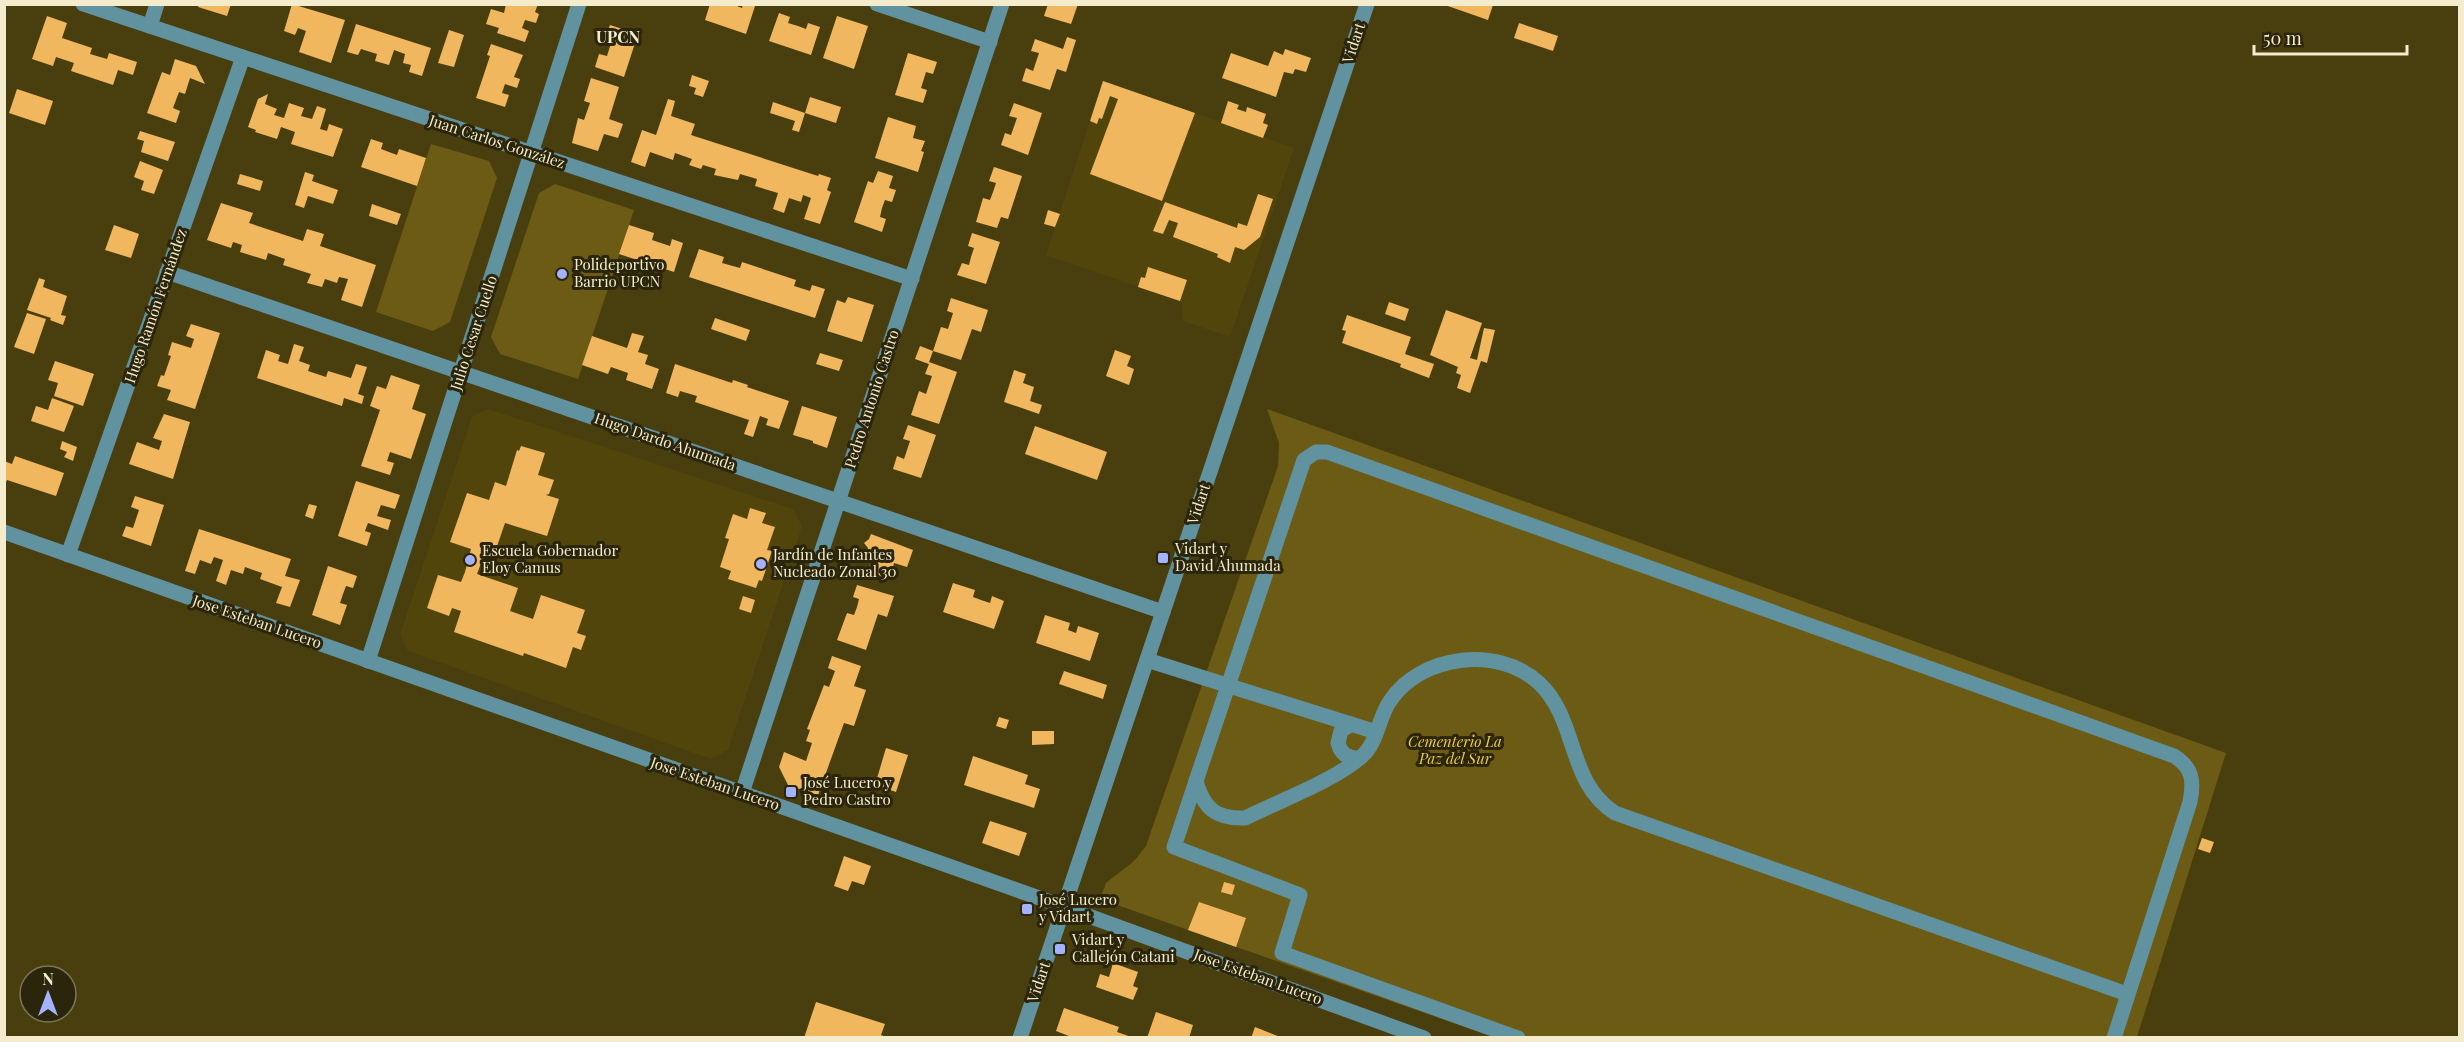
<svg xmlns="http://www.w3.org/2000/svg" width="2464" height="1042" font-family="'Playfair Display',serif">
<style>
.built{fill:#52450c}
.green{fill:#6b5b14}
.building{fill:#f1b75f}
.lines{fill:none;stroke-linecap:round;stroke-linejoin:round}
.minor{stroke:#61929f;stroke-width:15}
.poi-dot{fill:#a4b2fc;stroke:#2b250c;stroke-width:2}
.labels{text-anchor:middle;stroke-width:6;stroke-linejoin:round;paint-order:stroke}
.street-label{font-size:15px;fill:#f4eccd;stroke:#2b250c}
.poi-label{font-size:15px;fill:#f4eccd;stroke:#2b250c;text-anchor:start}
.park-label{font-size:15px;font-style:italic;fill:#eccc40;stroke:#2b250c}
.neighbourhood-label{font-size:16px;font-weight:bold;fill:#f4eccd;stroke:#2b250c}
</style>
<rect width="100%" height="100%" fill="#493e0e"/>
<!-- built -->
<g class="built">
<path d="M1103,81L1294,148L1230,337L1183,321L1182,302L1046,255Z"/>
<path d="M488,409L793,509L802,526L728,750L711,759L408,651L400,635L472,417Z"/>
</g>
<!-- green -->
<g class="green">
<path d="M431,144L489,161L497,178L450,322L433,331L376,312Z"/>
<path d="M555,184L634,210L578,379L500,354L491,337L539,193Z"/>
<path d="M1267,409L2226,753L2137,1037H1493L1100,899L1106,883L1134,861L1146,846L1278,466L1279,443Z"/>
</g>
<!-- building -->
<g class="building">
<path d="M199,4H231L227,16L198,7Z"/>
<path d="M292,4L345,20L331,63L299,52L306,31L298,28L295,35L284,31Z"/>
<path d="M506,4H538L535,12L539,14L536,23L525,20L522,28L529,31L525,42L497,33L499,28L486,24L491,9L504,13Z"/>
<path d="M710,4H732L742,8L743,4L755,6L746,34L705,20Z"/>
<path d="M1048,4H1078L1071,24L1044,16Z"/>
<path d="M1445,5H1493L1488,20Z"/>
<path d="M779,13L790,17L788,23L798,26L806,29L808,23L820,27L811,55L769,41Z"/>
<path d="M47,16L67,23L62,38L92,48L90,54L107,59L109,53L137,62L133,75L118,70L113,85L71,71L74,63L56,57L53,66L32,59Z"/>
<path d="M837,16L868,26L854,69L823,58Z"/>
<path d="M1519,23L1558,36L1553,51L1514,38Z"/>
<path d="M356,24L431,48L422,76L409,72L411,65L403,63L405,54L394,50L389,65L375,61L377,54L361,49L358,55L347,52Z"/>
<path d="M610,25L638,34L624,77L595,67L599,54L607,56L612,40L605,38Z"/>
<path d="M449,30L464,35L454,67L438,63Z"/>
<path d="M1067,37L1076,40L1066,72L1057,69L1050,90L1022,81L1026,68L1033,71L1039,53L1031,51L1035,39L1063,49Z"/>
<path d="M491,44L523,55L514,77L520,79L517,88L505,84L502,93L509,95L505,107L476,98L490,56L487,55Z"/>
<path d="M1285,49L1311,58L1306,72L1295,69L1293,74L1284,72L1276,97L1222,78L1231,53L1268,66L1274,51L1283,55Z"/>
<path d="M908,53L937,62L933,74L926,72L921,88L927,90L923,103L895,95Z"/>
<path d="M175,59L196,66L205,84L190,78L185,94L179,92L173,108L180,111L176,123L147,113L162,72L170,75Z"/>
<path d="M692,75L709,81L703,97L694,94L696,88L689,86Z"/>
<path d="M591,78L619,87L609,119L623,124L618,138L604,134L598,151L572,143L578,118L584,120L590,103L584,101Z"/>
<path d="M1103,81L1195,113L1162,201L1090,174L1118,99L1110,96L1102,119L1099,118L1097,124L1090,121Z"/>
<path d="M17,89L53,101L45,125L9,113Z"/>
<path d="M268,94L265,104L277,109L274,115L284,118L289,103L304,108L301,116L312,119L317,106L326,109L320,129L327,131L329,124L343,129L333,157L291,144L295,132L281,127L277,139L255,132L256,130L248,127L258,99Z"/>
<path d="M810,97L841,107L836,123L805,113Z"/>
<path d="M668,99L675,101L671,116L695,124L691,135L818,176L819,174L831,178L827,190L831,192L820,224L804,219L811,198L803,195L801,202L789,198L784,213L773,209L778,193L755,186L757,179L740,174L738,180L714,175L716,169L703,165L701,169L689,165L692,159L675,153L673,160L650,152L645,167L631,162L642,130L656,135Z"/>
<path d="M1228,101L1239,105L1237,109L1246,112L1247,107L1266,114L1263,123L1268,125L1263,138L1221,123Z"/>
<path d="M773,102L805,113L799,132L792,130L795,121L770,113Z"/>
<path d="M1014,103L1042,113L1028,155L1001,145L1005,133L1011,135L1017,118L1009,116Z"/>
<path d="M888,117L916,126L913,138L925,141L921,151L924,152L918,172L875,158Z"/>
<path d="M140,131L175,142L168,161L141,152L144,141L137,139Z"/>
<path d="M371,139L383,143L381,149L397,155L399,149L426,158L417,186L361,167Z"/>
<path d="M140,161L163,170L154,194L141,190L144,181L134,177Z"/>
<path d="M994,167L1022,176L1008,219L1001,217L997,228L976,222L983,198L990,200L993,192L996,183L989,181Z"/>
<path d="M878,171L893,176L889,188L896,190L892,202L885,200L882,208L880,217L886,219L882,232L854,222L868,181L873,183Z"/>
<path d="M305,172L314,175L312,181L338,190L333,204L308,196L304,208L295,205Z"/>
<path d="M240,174L263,181L260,191L237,184Z"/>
<path d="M1258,194L1273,199L1260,237L1244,250L1235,247L1230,263L1217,257L1218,254L1173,237L1178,223L1169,220L1163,234L1153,231L1165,202L1237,228L1238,223L1247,226Z"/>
<path d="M221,203L253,213L249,223L303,241L307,229L324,234L320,246L376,265L362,307L341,300L348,279L339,277L337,283L325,279L322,287L307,283L311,274L283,265L285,259L268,253L266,260L240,252L242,245L233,242L231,248L207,240Z"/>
<path d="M372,204L401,214L397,225L369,216Z"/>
<path d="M1048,210L1060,214L1055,227L1044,224Z"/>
<path d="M114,225L139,234L131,258L105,250Z"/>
<path d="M629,225L654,233L652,240L670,246L672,239L683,243L674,272L619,254Z"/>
<path d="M972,233L1000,242L986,284L957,275L962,263L969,265L971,257L974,248L968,246Z"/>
<path d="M699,249L724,257L722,263L740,268L742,262L796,280L794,286L810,291L812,285L825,289L815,318L689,277Z"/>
<path d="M1148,267L1187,280L1180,301L1138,287L1141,277L1145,278Z"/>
<path d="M39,278L45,280L43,287L67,296L61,315L66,316L63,325L50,320L51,318L27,310Z"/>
<path d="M848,297L874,305L862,342L827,331L837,300L845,303Z"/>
<path d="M951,298L988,310L981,332L972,329L961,360L933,351L929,362L957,372L939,424L911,415L919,391L926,394L932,376L925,374L929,364L915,359L920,346L933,351L941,327L948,329L953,313L947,311Z"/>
<path d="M1389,302L1409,309L1405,321L1385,314Z"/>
<path d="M1446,310L1482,323L1470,358L1477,360L1484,328L1495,330L1487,363L1481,361L1470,393L1457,388L1461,375L1456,373L1458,367L1430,355Z"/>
<path d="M27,313L46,319L34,354L14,347Z"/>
<path d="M1347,315L1411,337L1405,354L1434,364L1429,378L1400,367L1401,364L1342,343L1346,331L1342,330Z"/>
<path d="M715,318L750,330L746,341L711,329Z"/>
<path d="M191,324L220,333L195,409L167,400L171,390L157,386L161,375L164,376L171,356L168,355L172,342L191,348L194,339L186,336Z"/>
<path d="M632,333L644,336L638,352L648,355L645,364L659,369L652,389L626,380L628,373L611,367L608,374L582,365L592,336L627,348Z"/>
<path d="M294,344L304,347L299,361L310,365L308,371L326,377L328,371L351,378L356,364L367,367L358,394L364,396L362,404L344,398L342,406L257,378L266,350L280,355L278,361L288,364Z"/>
<path d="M1115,350L1131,356L1127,366L1134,369L1129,385L1106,376Z"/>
<path d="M820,353L843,360L839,371L816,364Z"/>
<path d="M55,361L94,374L83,406L54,396L58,383L48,380Z"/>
<path d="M675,364L732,383L733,380L748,385L747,387L789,401L779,429L766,425L768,419L760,416L753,437L744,434L749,420L695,402L697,396L680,391L678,397L666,393Z"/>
<path d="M1014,370L1026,374L1023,383L1034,387L1030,401L1042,405L1039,414L1004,402Z"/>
<path d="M391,375L420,385L412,409L426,414L411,459L390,452L387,461L394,463L390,475L361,466L380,410L370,406L377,386L386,389Z"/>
<path d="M52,398L74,406L64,432L31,421L36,406L48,410Z"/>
<path d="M802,406L837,417L827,448L813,443V441L793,435Z"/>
<path d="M164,414L190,422L173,479L129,464L137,442L159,450L162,441L153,438Z"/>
<path d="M908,425L936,435L921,478L893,469L897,456L904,459L910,441L903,439Z"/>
<path d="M1035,426L1107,452L1097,480L1025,454Z"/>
<path d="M62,441L77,447L73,461L64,457L67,452L60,449Z"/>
<path d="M521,446L545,453L538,475L554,480L549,494L546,495L559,499L547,536L505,523L494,555L485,552L477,574L518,588L510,611L533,619L541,595L585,610L577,633L586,636L581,650L573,647L566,668L524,653L523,656L454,632L461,611L452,608L449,616L427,608L438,575L461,582L465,572L471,549L450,542L467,493L489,500L495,482L506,486L517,450L519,451Z"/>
<path d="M15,456L64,473L56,496L7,480L4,486V461L12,464Z"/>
<path d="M356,481L400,495L395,509L381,505L377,516L391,520L388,530L368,523L365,531L371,533L367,546L338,536Z"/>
<path d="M135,496L164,505L151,546L122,536L126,526L133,528L139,510L131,507Z"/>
<path d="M309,504L317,506L313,519L305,516Z"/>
<path d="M750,508L766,513L762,523L775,527L767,550L772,551L762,581L759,580L756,588L728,579L731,571L720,567L729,539L725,538L733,514L747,519Z"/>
<path d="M199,529L291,559L285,576L300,580L290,607L276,603L282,587L260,579L262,573L245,567L243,574L231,570L226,585L216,581L223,560L214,557L211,564L200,560L195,574L185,571Z"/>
<path d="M871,534L913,550L907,567L894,563L890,579L867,572L871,562L864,560L868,548L864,543L869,539Z"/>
<path d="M328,566L357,576L353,588L346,586L343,594L340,603L347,605L340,625L312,615Z"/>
<path d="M953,583L975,590L973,597L981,600L990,603L992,596L1004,601L994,629L943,612Z"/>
<path d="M857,585L894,596L887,617L878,614L866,650L837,640L847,613L854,615L857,607L859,599L853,597Z"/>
<path d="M743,596L755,600L751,613L739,609Z"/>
<path d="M1045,615L1070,623L1068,630L1076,633L1078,626L1099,633L1090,661L1036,643Z"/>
<path d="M832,656L861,666L854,686L866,690L854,726L844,723L818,795L788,785L779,767L784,752L806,761L812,743L806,741L810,730L807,729L824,685L829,687L835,671L828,668Z"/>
<path d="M1064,671L1107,685L1103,699L1059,684Z"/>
<path d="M999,717L1009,720L1006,729L996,726Z"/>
<path d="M1032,731H1054V744L1032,745Z"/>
<path d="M886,748L908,755L896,792L875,785Z"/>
<path d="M973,756L1028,775L1025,784L1040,789L1034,808L964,785Z"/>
<path d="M990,821L1027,833L1019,856L982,843Z"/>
<path d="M2202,838L2214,842L2210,853L2198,849Z"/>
<path d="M844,856L871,866L864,885L852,881L848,891L834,886Z"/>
<path d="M1224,882L1235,885L1232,895L1221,892Z"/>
<path d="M1199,902L1246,918L1236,947L1188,930Z"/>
<path d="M1113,963L1138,972L1133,986L1138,988L1133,1000L1096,987L1100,974L1109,977Z"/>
<path d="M816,1002L885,1024L881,1035L888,1038H804Z"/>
<path d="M1064,1008L1119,1027L1117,1032L1134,1038H1074L1056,1031Z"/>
<path d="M1156,1012L1193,1025L1189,1038H1147Z"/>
<path d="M1255,1027L1280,1037V1038H1251Z"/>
</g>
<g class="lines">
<!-- minor -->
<g class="minor">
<path d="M83,4L912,279"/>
<path d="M877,4L990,42"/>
<path d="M150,26L157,4"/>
<path d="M167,272L1163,612"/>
<path d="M4,532L1031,895L1424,1038"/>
<path d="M68,555L243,57"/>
<path d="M1147,660L1376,732"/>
<path d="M368,661L579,4"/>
<path d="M1351,724L1341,731L1338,743C1341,754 1348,759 1360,758"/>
<path d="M1196,781L1174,847L1300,895L1282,953L1518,1038"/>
<path d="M742,793L1002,4"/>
<path d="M1020,1038L1367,4"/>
<path d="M2114,1038L2190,802C2194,781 2193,768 2174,756L1327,452H1316L1304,460L1196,781C1204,809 1216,819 1245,818C1279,801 1334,781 1361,757C1378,743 1378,718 1390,701C1420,655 1498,645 1539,683C1579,721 1566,781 1615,813L2127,994"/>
</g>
</g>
<!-- markers -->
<g class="poi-dot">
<circle cx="562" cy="274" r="6"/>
<rect x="1157" y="552" width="12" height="12" rx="3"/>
<circle cx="470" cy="560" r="6"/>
<circle cx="761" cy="564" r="6"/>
<rect x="785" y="786" width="12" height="12" rx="3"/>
<rect x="1021" y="903" width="12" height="12" rx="3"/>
<rect x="1054" y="943" width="12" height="12" rx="3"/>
</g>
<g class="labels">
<!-- street labels -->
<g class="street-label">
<text transform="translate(1354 43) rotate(-71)" y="5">Vidart</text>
<text transform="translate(497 142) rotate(18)" y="5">Juan Carlos González</text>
<text transform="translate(156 306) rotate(-71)" y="5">Hugo Ramón Fernández</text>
<text transform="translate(474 333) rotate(-72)" y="5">Julio Cesar Cuello</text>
<text transform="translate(872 399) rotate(-72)" y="5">Pedro Antonio Castro</text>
<text transform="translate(665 442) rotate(19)" y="5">Hugo Dardo Ahumada</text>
<text transform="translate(1199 504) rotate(-71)" y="5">Vidart</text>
<text transform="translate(257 622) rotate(19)" y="5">Jose Esteban Lucero</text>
<text transform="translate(715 784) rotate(19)" y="5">Jose Esteban Lucero</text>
<text transform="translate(1258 977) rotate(20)" y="5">Jose Esteban Lucero</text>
<text transform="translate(1039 982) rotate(-71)" y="5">Vidart</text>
</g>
<!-- poi labels -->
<g class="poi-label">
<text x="574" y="270">Polideportivo<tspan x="574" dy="17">Barrio UPCN</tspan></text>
<text x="1175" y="554">Vidart y<tspan x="1175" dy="17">David Ahumada</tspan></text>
<text x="482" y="556">Escuela Gobernador<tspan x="482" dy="17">Eloy Camus</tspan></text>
<text x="773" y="560">Jardín de Infantes<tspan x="773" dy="17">Nucleado Zonal 30</tspan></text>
<text x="803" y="788">José Lucero y<tspan x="803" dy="17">Pedro Castro</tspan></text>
<text x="1039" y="905">José Lucero<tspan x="1039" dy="17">y Vidart</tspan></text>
<text x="1072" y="945">Vidart y<tspan x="1072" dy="17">Callejón Catani</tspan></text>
</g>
<!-- park labels -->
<g class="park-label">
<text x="1455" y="747">Cementerio La<tspan x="1455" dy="17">Paz del Sur</tspan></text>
</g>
<!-- neighbourhood labels -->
<g class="neighbourhood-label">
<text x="618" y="43">UPCN</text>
</g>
</g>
<!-- border -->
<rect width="2464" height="1042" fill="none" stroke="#f4eccd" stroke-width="12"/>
<!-- north arrow -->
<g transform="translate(48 994)"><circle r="28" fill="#2b250c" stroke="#7b7559" stroke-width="1.5"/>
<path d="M0-4.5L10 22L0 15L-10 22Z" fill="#a4b2fc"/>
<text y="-9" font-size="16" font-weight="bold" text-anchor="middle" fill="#f4eccd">N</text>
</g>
<!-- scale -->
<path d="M2254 45v9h153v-9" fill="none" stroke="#f4eccd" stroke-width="3"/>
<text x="2263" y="45" font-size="18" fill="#f4eccd" stroke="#2b250c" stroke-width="4.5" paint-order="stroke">50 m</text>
</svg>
